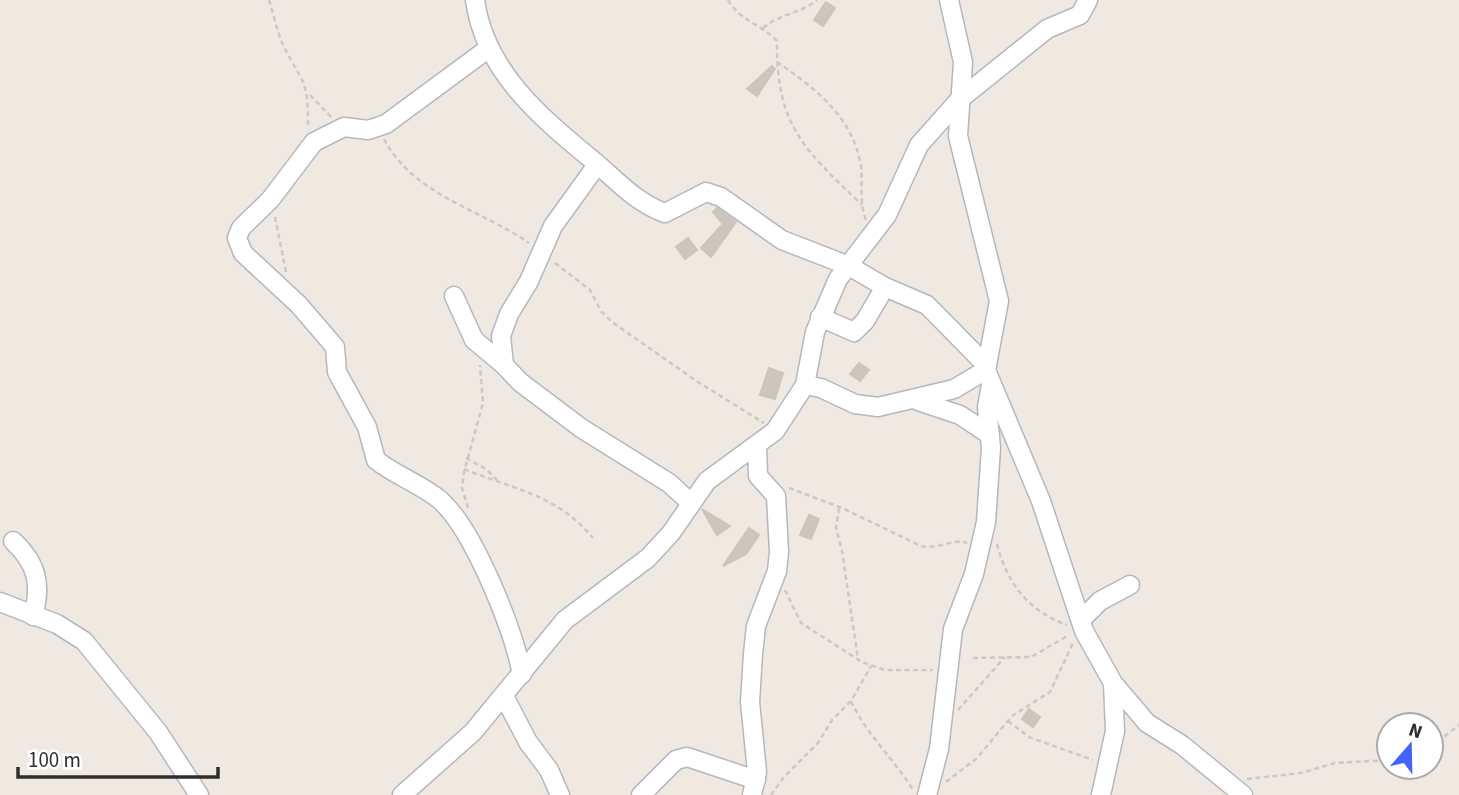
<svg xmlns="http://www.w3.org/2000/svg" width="1459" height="795" font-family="'Source Sans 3',sans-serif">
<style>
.building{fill:#cbc7bf;stroke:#cbc5ba;stroke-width:2}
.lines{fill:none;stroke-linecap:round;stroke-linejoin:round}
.minor-casing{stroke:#b4b7c1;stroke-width:21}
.path{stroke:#c9c9c9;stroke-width:2.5;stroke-dasharray:5 3.5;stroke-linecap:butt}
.minor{stroke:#fff;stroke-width:18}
</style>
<rect width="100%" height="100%" fill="#efe9e1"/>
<!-- building -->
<g class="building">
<path d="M826,2L835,8L823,26L814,20Z"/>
<path d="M772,66L775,69L757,96L747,89Z"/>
<path d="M717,208L736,222L711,257L701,248L723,224L713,212Z"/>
<path d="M688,238L697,250L685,259L676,247Z"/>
<path d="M859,363L869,370L860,381L850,374Z"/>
<path d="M769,368L783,373L775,399L760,395Z"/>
<path d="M702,509L730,526L717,535Z"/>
<path d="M809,515L819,519L811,539L800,535Z"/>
<path d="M749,528L759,535L746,554L723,566Z"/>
<path d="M1029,709L1040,717L1033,727L1022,719Z"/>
</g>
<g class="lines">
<!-- minor casing -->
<g class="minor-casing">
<g id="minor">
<path d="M475,0C485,73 543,119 596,163C618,182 637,203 665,213L706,192L721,197L782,240L849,266L885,287L927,305L987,366"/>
<path d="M949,0L963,62L958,136L999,301L986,370L1041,501L1084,631L1113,683L1147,723L1182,745L1243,795"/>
<path d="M489,48L386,124L368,130L344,127L314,142L270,200L241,228L237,238L243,253L299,305L335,347L337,372L367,427L376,460C396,476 421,484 440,500C474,530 513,629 522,674"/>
<path d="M597,165L553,226L529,281L509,314L501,336L504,365L520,382L581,428L669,483L691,503"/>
<path d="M454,296L474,340L504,365"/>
<path d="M820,317L854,332L865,321L885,287"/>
<path d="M805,385L821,388L855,404L878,407L954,389L986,370"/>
<path d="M918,401L960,415L990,435"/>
<path d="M13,541C37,563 42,585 33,616"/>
<path d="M0,602L57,624L84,641L158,732L199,795"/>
<path d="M1081,620L1100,601L1130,585"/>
<path d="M504,696L528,742L549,770L560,795"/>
<path d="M402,795L473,732L565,620L648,558L671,533L707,481L775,431L805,385L815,332L838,279L887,215L919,145L960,99L1047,29L1080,15L1088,0"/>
<path d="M641,795L676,760L687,757L756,780"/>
<path d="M752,795L757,772L750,702L753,654L756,626L777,571L779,552L776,496L758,476L757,446"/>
<path d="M927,795L939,749L953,629L974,574L986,522L991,448L987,407L991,385"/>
<path d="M1101,795L1115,731L1113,683"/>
</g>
</g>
<!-- path -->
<g class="path">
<path d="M269,0C274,15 277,33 284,47C305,87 308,80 308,128"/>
<path d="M728,0C740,21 761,24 777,41C776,126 804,149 862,205"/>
<path d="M763,28C779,14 800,14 817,0"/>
<path d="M777,62C815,88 853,117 861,166C863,184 859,203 866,220"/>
<path d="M310,95L332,118"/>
<path d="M384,139C413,195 480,209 529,243"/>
<path d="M275,217L286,272"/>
<path d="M555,263L590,290L601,311L612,322L698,382L764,423"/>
<path d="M466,458L486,469L497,480"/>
<path d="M464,469C515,490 556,494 593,538"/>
<path d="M789,488L842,508L921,546C938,550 952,538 967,543"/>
<path d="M468,508L462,488L464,472L483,403L480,365"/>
<path d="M839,508L836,528L842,551L858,659"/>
<path d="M997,544C1007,583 1028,611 1067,625"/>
<path d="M785,590L801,623L862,662L885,670H933"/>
<path d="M973,658L1031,657L1069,635"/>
<path d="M851,701C866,734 894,759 913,790"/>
<path d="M958,710L1005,657"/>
<path d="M1008,721L1029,737L1093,760"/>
<path d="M1431,747L1459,725"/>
<path d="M1247,779L1301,773L1335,763L1389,760"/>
<path d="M946,782L977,758L1012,716L1050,692L1073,643"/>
<path d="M771,795L784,777L818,743L832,720L851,701L871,666"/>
</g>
<!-- minor -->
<use href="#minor" class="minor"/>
</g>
<!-- north arrow -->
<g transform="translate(1410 746) rotate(20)"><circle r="33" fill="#ffffff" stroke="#ababab" stroke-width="2"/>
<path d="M0-5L12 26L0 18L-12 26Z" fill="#4264fb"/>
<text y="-10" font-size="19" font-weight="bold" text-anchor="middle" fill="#2e2e2e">N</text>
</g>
<!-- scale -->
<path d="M18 767v10h200v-10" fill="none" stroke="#2e2e2e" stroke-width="3.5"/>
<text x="28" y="767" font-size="21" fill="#2e2e2e" stroke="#ffffff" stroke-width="5" paint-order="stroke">100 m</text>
</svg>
